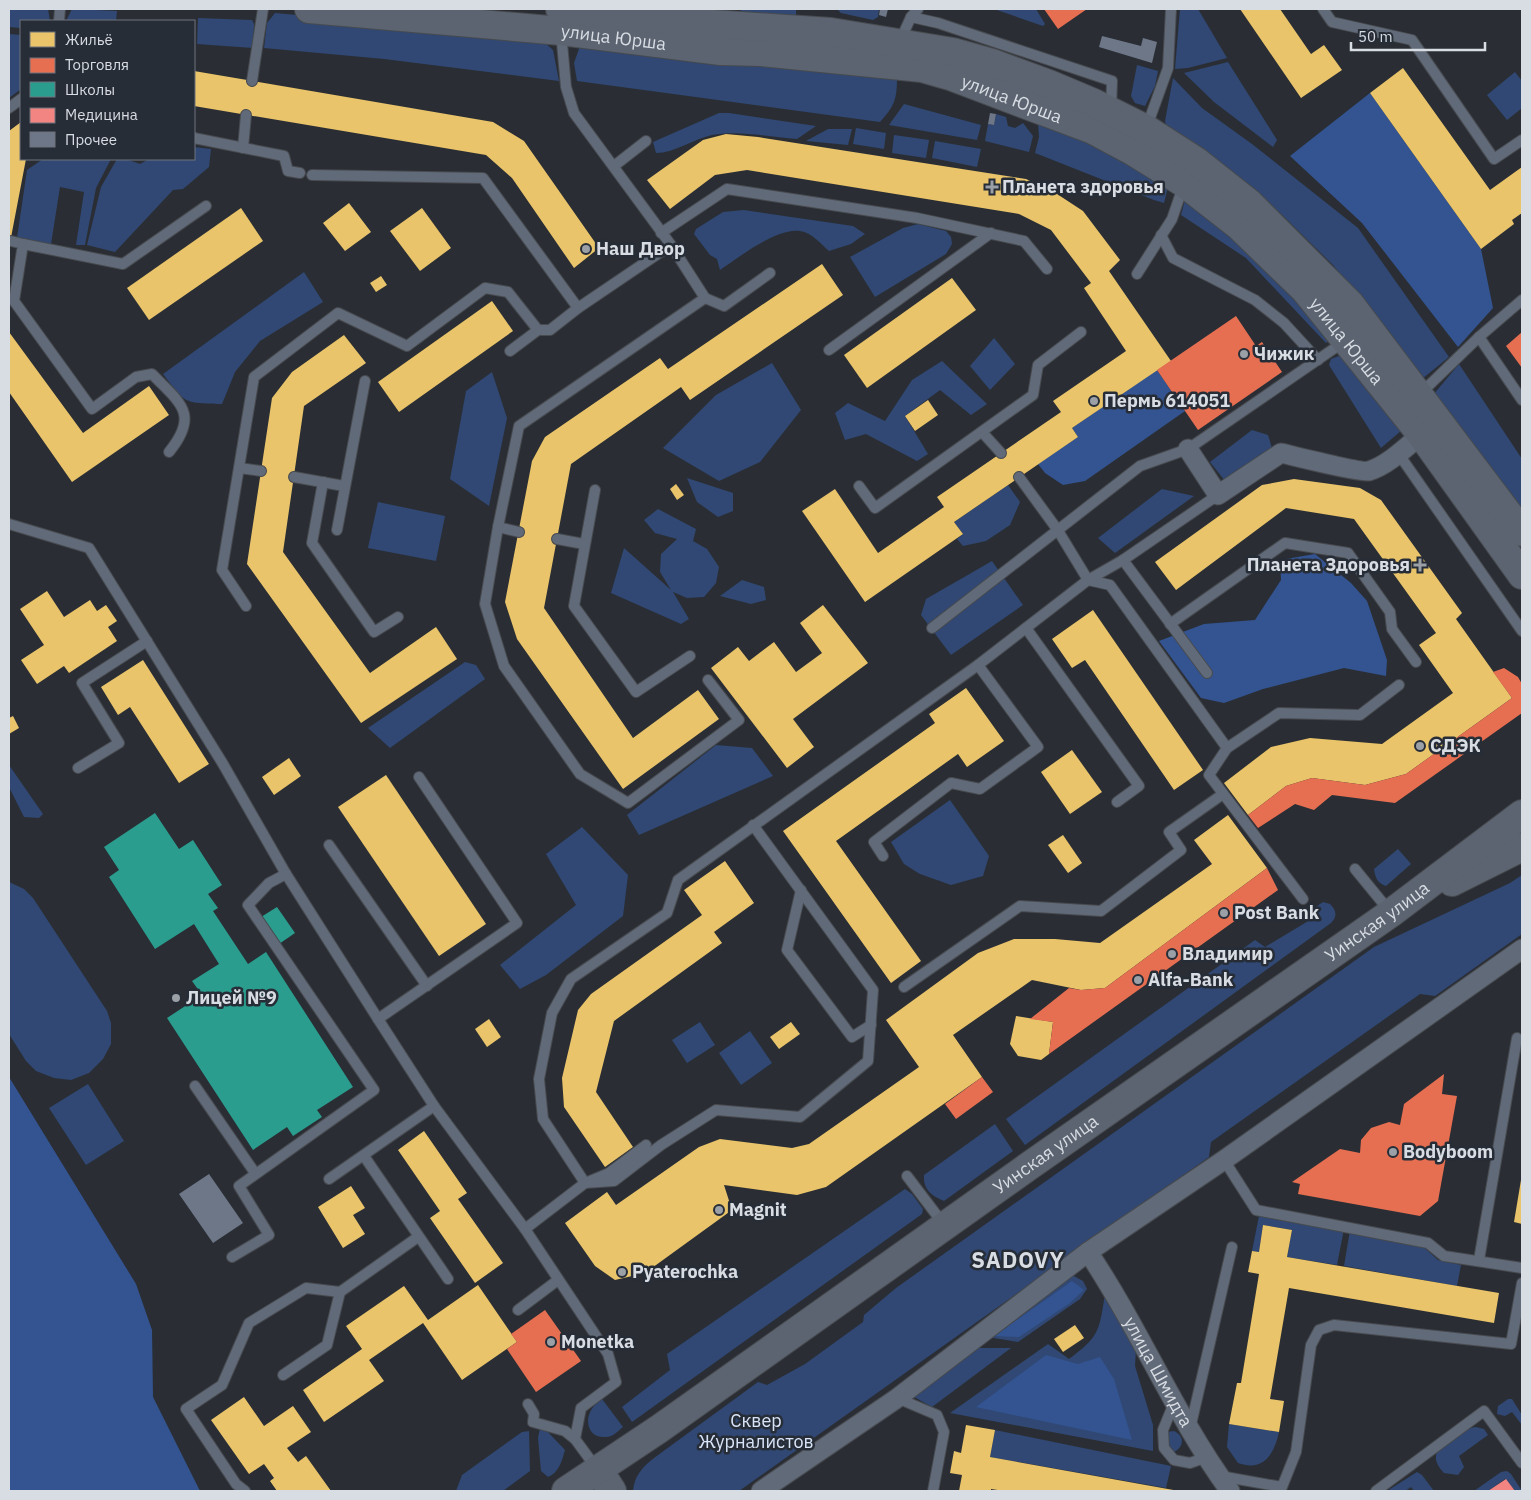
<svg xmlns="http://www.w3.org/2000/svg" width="1531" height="1500" font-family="'IBM Plex Sans',sans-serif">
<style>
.green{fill:#304873}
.forest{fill:#335491}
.homes{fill:#e9c46a}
.shops{fill:#e76f51}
.schools{fill:#2a9d8f}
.health{fill:#f28482}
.building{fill:#6d7788}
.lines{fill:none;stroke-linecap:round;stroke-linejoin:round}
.lane-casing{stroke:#474a4f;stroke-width:12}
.street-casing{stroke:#474a4f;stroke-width:21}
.secondary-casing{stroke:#474a4f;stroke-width:30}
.lane{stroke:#616a78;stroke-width:10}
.street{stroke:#616a78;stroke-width:19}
.secondary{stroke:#5b6470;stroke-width:28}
.poi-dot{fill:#9b9fa6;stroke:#272d37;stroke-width:2}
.labels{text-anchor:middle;stroke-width:5;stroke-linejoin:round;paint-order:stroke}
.street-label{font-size:18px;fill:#d8dce3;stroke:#272d37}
.poi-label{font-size:18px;font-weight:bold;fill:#d8dce3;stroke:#272d37;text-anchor:start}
.park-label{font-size:18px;fill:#d9e5f9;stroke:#272d37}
.district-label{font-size:22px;font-weight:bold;letter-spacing:1px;fill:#d8dce3;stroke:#272d37}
</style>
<rect width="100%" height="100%" fill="#2a2e34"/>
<!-- green -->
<g class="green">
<path d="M9,9H48L50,21H21V28L9,27Z"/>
<path d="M72,9L117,11L116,21H66Z"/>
<path d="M740,9H796V15L763,18L742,13Z"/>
<path d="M837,9H879L878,17L873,20L841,13Z"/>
<path d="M994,9H1036L1045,24L1043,26Z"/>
<path d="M1180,9H1198L1227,58L1188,68L1175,69Z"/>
<path d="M275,13L455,29L543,41L553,50L559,81L384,59L264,48L267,23Z"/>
<path d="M198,18L252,20L254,24L253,48L197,44Z"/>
<path d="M9,34L21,35V89L9,98Z"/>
<path d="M580,46L897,76C897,99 895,105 880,122L577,81L574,63Z"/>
<path d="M1228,62L1277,140L1273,147L1214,102L1184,73Z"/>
<path d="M1137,65L1158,71L1155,86L1145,106L1135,103L1131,96Z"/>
<path d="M1515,72L1522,81V108L1507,120L1487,95Z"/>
<path d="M1173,78L1202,108L1252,144L1358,228L1449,357L1422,379L1333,265L1282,215L1240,178L1167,128L1165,121Z"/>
<path d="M904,104L981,125L977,140L889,125Z"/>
<path d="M719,113H729L816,126L797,139C770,137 739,130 712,135C693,139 675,153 656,153L653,142Z"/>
<path d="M996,114L1006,117L1008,126L1015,128L1023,123L1033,136L1029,152L985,141L988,124L994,125Z"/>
<path d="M1038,123L1084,137L1168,187L1164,203L1154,200L1035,153L1039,137Z"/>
<path d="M856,128L886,133L884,149L853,144Z"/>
<path d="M828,129H852L848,145L806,141Z"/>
<path d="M894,135L929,140L926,158L892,153Z"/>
<path d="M935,141L981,149L977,167L932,158Z"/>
<path d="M194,147L211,149L209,167L183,189L173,190L115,252L87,245L101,187L117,159H126L140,164L149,159H194Z"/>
<path d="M43,159H111L96,188L85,245H76L84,192L60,187L51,244L17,238L27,170Z"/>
<path d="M1185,200L1272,266L1329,341L1326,343L1246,258L1181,215Z"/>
<path d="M744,210L853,226L865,234L851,244L829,251C820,243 812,233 800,231C778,227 739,257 720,270L717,259L710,255L694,234L696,229L723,212Z"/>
<path d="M918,224L946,231L951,237L952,244L946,254L875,297L850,257L903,228Z"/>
<path d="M304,272L323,302L260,341L235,372L222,404C183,403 186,404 163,374Z"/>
<path d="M994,338L1015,364L990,390L970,366Z"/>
<path d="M1347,353L1402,430L1381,448L1329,365L1331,359Z"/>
<path d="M942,361L987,404L971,415L940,390L905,416L928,454L917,461L866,434L845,440L835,413L848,403L885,421L912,380Z"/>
<path d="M772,363L801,410L760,462L719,481L663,448L716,395Z"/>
<path d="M1459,364L1522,459V517L1433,395Z"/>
<path d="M492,372L507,418L489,506L450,479L466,391Z"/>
<path d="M1252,430L1268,435L1272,448L1225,481L1210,462Z"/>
<path d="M687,478L733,493V511L718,517L697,502Z"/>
<path d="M1008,485L1020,502L1010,525L986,541L963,546L957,539L963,534L954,522Z"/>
<path d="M1162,489L1194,496L1115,553L1098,538Z"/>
<path d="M378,502L445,516L436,561L368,548Z"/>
<path d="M658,509L696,529L693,541L707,549L719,567L716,583L704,597L687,598L673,592L689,619L681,624L611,593L624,548L671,590L660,572L661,554L677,539L655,533L644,520Z"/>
<path d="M992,561L1023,605L951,655L921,615L926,599Z"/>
<path d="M742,580L764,587L766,600L751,604L720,596Z"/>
<path d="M465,662L476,665L485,679L390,748L368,728Z"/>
<path d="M716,745L752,748L773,776L639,835L627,815Z"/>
<path d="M9,765L43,814L39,818L24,817L9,787Z"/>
<path d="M950,800L989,856L983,876L951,885L920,874L904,864L891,842Z"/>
<path d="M582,827L628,875L623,916L546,975L520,989L500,965L576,905L546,854Z"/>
<path d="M1398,849L1411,864L1386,886C1377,883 1375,877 1374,869Z"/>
<path d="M1522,875V934L1435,996L1420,994L1211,1142L1209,1157L739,1491H633C634,1477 642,1467 654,1458L758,1382L767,1385L805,1364L863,1322L864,1315L896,1288L1374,947L1510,883Z"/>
<path d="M9,882L24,889L33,898L107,1011L111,1023V1044L103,1059L89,1073L71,1080L54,1078L36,1071L26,1061L9,1034Z"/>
<path d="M1323,902L1330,904C1336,910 1338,916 1331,923L1025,1145L1006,1119L1255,940L1265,947L1315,917L1313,909Z"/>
<path d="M700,1022L715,1045L687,1063L672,1040Z"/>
<path d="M750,1031L772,1063L741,1085L719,1053Z"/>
<path d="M88,1084L124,1141L86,1165L49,1108Z"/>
<path d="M995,1124L1013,1151L944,1201C932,1196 923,1190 924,1175Z"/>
<path d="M905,1189L912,1194L923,1209L922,1214L632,1422L622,1407L670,1370L667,1354Z"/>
<path d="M1259,1216L1344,1229L1337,1265L1287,1257L1292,1230L1263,1225L1259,1252L1252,1251Z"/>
<path d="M1350,1230L1419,1243L1438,1260L1461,1265L1457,1286L1344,1266Z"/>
<path d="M1072,1275L1083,1281L1087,1289L1080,1299L1018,1342L988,1337Z"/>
<path d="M1105,1294L1136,1349L1135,1366L1153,1425V1451L950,1413L1048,1344L1069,1359C1100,1336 1099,1331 1105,1294Z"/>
<path d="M974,1348H1011L932,1407L909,1394Z"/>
<path d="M602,1399L623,1427C618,1431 613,1437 606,1437C585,1439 581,1412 602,1399Z"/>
<path d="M1508,1399H1512L1522,1415V1425L1512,1412L1505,1416L1497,1414L1498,1406Z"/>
<path d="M1229,1424L1279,1432C1274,1455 1263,1472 1238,1463L1227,1447Z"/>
<path d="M1476,1427L1484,1429L1488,1435L1459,1456L1464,1467L1458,1475L1444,1473C1440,1469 1435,1462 1436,1456C1437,1445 1466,1428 1476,1427Z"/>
<path d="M540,1428L545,1429L565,1450C562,1460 559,1473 548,1477L541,1471L538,1438Z"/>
<path d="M995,1430L1171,1466L1166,1488L990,1457Z"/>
<path d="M529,1431L530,1471L503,1491H456L462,1475L522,1432Z"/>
<path d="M1174,1431C1185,1436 1184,1447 1174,1452L1161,1439L1167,1432Z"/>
<path d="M1507,1471L1511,1474L1522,1491H1515L1505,1479L1488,1491H1474L1501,1472Z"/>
<path d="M1417,1472L1422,1475L1434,1491H1414L1411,1487L1405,1491H1387Z"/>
</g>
<!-- forest -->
<g class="forest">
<path d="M1370,93L1481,249L1493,308L1458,347L1362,223L1290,156Z"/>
<path d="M1157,370L1185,411L1085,481L1063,485L1045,473L1038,464L1078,437L1072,428Z"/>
<path d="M1315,554L1351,583L1367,601L1387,660L1386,676L1344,668L1263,689L1224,703L1201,698L1159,641L1204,624L1255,620L1281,580L1280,560Z"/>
<path d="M9,1077L136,1284L152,1330L153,1397L200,1491H9Z"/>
<path d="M1072,1281L1084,1290L1070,1303L1019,1337L994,1336Z"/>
<path d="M1046,1355L1078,1364L1100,1357L1114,1379L1132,1440L976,1407Z"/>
</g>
<!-- homes -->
<g class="homes">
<path d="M1240,9H1280L1311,54L1324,45L1342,70L1301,98Z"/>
<path d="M1403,68L1490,190L1522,167V213L1512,220L1514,224L1481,249L1370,93Z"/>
<path d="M194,71L493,122L524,141L599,248L574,268L512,178L486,155L194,106Z"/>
<path d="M21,122V159H26L9,248V131Z"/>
<path d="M726,134L758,137L1026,179L1054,192L1083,211L1120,260L1109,271L1171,361L1072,428L1078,437L954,522L963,534L865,602L802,511L835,489L878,553L944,507L937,497L1061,412L1053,401L1126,351L1084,288L1091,283L1051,230L1019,214L747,170L715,175L670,209L647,180L703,140Z"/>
<path d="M349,203L371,232L345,251L323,223Z"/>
<path d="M241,208L263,241L149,320L127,288Z"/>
<path d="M422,208L451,248L420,271L390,231Z"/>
<path d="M822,264L843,295L690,400L681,387L571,464L544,608L633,738L698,690L719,719L623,789L517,639L505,602L532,461L545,437L660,358L668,369Z"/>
<path d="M381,276L387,285L376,292L370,283Z"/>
<path d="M952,278L976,310L867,388L844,355Z"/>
<path d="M492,301L513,331L399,412L378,382Z"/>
<path d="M9,332L83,433L149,386L169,415L72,482L9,392Z"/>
<path d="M344,335L366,363L304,406L283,552L370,673L436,627L457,659L361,723L247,564L272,398L292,372Z"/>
<path d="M928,400L938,415L915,431L905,416Z"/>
<path d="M1294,479L1360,488L1381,500L1462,613L1456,619L1512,698L1406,774L1365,785L1312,778L1286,786L1248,815L1224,783L1271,747L1310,738L1382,744L1453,693L1419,645L1436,633L1354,519L1286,508L1176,590L1155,562L1262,485Z"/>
<path d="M676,484L684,495L677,500L670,489Z"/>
<path d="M47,591L64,617L90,600L97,611L106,605L117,621L108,627L117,641L69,673L64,666L37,684L21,660L44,645L20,609Z"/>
<path d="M823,605L868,663L793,719L814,747L787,768L711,668L738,647L749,661L774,642L796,672L822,653L800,623Z"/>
<path d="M1093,610L1203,770L1174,790L1085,660L1072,668L1052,639Z"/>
<path d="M143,660L209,764L179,783L130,707L118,715L101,687Z"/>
<path d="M966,688L1004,741L967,767L958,754L836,841L921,961L891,983L783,831L935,723L929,714Z"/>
<path d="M13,716L19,728L9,734V718Z"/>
<path d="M1072,750L1102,792L1070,814L1041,772Z"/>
<path d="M289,758L301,776L274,795L262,777Z"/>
<path d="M386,775L486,924L439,956L338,807Z"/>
<path d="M1228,815L1267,868L1105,988L1081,990L1032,980L953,1035L982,1077L826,1187L797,1195L724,1185L732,1210L645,1273L615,1280L595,1266L565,1223L607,1192L616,1205L699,1147L720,1139L792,1148L809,1144L919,1067L886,1020L978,953L1014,939H1055L1100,943L1212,864L1194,840Z"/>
<path d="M1063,835L1082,863L1068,873L1048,845Z"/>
<path d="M725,861L754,903L714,932L722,943L614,1021L596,1092L633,1147L605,1167L564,1107L562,1078L578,1010L591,994L702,915L684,890Z"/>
<path d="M1016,1016L1053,1022L1049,1054L1041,1060L1018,1056L1010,1044Z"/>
<path d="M489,1019L501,1037L487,1047L475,1029Z"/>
<path d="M791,1022L800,1034L779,1049L770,1037Z"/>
<path d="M424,1131L467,1193L458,1199L503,1263L475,1283L430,1218L440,1211L398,1150Z"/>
<path d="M1521,1180H1522V1224L1514,1222Z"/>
<path d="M351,1186L365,1208L353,1215L365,1234L343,1248L318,1207Z"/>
<path d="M1263,1225L1292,1230L1287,1257L1499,1293L1494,1323L1289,1288L1270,1399L1284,1401L1279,1432L1229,1424L1237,1383H1241L1259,1274L1248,1272L1252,1251L1259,1252Z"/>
<path d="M478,1285L517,1342L462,1380L423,1323L369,1360L384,1381L324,1422L303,1390L362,1349L346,1326L404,1286L428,1320Z"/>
<path d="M1075,1325L1084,1338L1063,1352L1054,1339Z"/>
<path d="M244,1397L264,1426L293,1406L311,1432L287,1448L298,1462L306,1456L331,1491H277L270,1481L274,1478L264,1464L249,1474L211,1420Z"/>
<path d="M966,1425L995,1430L990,1457L1179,1491H1004L991,1489V1491H959L962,1475L950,1473L954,1451L961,1453Z"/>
</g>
<!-- shops -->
<g class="shops">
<path d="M1044,9H1087L1058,29Z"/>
<path d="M1236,316L1256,346L1262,342L1282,372L1198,430L1157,370Z"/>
<path d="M1522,332V368L1506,346Z"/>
<path d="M1504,668L1518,677L1522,684V713L1395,803L1332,795L1314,810L1295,804L1258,828L1248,815L1286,786L1312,778L1365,785L1406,774L1512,698L1493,672Z"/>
<path d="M1267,868L1278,890L1049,1054L1053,1022L1030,1019L1069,988L1081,990L1105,988Z"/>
<path d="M1444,1074L1442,1094L1457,1096L1438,1201L1420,1216L1298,1194L1300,1184L1292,1182L1340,1149L1360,1153L1361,1140L1371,1128L1389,1122L1400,1125L1404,1104Z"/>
<path d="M982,1077L993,1092L956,1119L945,1104Z"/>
<path d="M545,1310L581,1361L536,1392L507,1349L517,1342L511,1334Z"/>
</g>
<!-- schools -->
<g class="schools">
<path d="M155,813L179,849L193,840L222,885L208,894L218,908L213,911L248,964L266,952L353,1087L317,1110L322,1117L293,1136L287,1127L253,1150L167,1018L202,995L192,981L219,964L194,924L155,949L109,877L119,870L104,847Z"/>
<path d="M277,907L295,933L279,944L261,917Z"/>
</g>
<!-- health -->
<path class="health" d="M1506,1479L1515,1491H1488Z"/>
<!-- building -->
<g class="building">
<path d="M880,9H888L886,17L879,15Z"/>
<path d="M1102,36L1141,46L1143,38L1157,42L1152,63L1099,47Z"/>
<path d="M990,113L996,114L994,125L988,124Z"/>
<path d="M209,1174L243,1223L213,1243L179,1194Z"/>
</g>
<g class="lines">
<!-- lane casing -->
<g class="lane-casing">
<g id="lane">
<path d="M1323,9L1332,22L1412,40L1494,159L1522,140"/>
<path d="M911,17L938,23L1112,81L1111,110"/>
<path d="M59,21L60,9"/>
<path d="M561,32L566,87L574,113L671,245L705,298"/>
<path d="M899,43L911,17L918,9"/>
<path d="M252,81L263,9"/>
<path d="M9,108L21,99"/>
<path d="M1146,129L1168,68L1171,9"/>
<path d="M194,138L284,156L288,171L300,173"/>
<path d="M243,148L246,115"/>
<path d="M614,166L646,141"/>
<path d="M312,175L483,178L578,308"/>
<path d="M661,233L727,189L917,218L1024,241L1047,269"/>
<path d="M1161,235L1173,258L1255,300L1284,323L1318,360"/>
<path d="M11,241L23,244L14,301L92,409L136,377L152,374C180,403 200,414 169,452"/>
<path d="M23,244L123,264L206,206"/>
<path d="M1137,274L1172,219L1184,184"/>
<path d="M1479,337L1522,400"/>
<path d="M829,350L991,233"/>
<path d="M510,351L538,330H550L578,308L671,245"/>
<path d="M1420,394L1479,337L1522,300"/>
<path d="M982,432L1001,453"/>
<path d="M1398,453L1522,631"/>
<path d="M239,468L261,471"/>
<path d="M294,477L344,486"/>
<path d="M1019,477L1057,529L1088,580L1110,585L1227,748L1209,775L1303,899"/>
<path d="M323,482L312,543L374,632L398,617"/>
<path d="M859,486L875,508L1033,395L1038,365L1081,332"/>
<path d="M595,490L574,606L636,692L690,656"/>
<path d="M9,524L89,548L223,764L286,874L378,1019L434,1106L525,1229L608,1354L616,1382L581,1408L575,1439L597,1469"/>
<path d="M498,527L519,532"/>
<path d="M337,530L365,381"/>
<path d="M557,539L584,544"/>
<path d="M1123,560L1207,673"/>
<path d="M246,606L222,570L254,377L338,313L407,346L485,288L508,292L538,330"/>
<path d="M1170,624L1285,543L1348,553L1390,612L1392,629L1416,662"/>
<path d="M932,628L1140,466L1188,449L1345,341"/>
<path d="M1026,628L1139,786L1117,802"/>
<path d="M708,680L739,720L628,803L580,774L504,666L485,604L498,527L519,426L705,298L724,306L770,273"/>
<path d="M1227,748L1279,713L1360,715L1399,685"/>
<path d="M78,768L119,743L82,683L147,641"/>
<path d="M329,845L427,986"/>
<path d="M883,856L874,842L951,783L980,789L1038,747L978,665"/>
<path d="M1355,869L1391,913"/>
<path d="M801,890L787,950L852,1037L871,1025"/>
<path d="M904,987L1020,906L1101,911L1181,850L1169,832L1223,794"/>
<path d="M378,1019L517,923L419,777"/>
<path d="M195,1086L255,1173"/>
<path d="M364,1156L448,1279"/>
<path d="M1224,1160L1256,1210L1428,1243L1444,1256L1522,1268"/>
<path d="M907,1176L945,1226"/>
<path d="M329,1179L434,1106"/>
<path d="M585,1183L543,1119L539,1079L552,1013L571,979L667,913L678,880L978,665L1088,580L1123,560L1218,495"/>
<path d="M585,1183L614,1181L661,1145L716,1110L800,1117L868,1061L873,990L753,825"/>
<path d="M525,1229L585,1183L609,1173L646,1145"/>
<path d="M232,1257L269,1235L239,1186L374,1090L248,905L269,883L286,874"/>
<path d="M1479,1260L1517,1038"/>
<path d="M518,1310L558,1280"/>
<path d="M283,1375L327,1345L340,1292"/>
<path d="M897,1398L937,1415L944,1432L933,1491"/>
<path d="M1174,1403L1163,1430L1164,1448L1174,1460L1190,1463L1207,1457"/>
<path d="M528,1404L534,1414L533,1422L565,1431L575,1439"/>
<path d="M1190,1429L1232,1247"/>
<path d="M1220,1476L1282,1487L1296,1452L1311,1345L1319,1330L1334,1325L1511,1344L1522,1283"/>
<path d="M245,1491L236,1484L186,1409L222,1385L249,1323L306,1288L340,1292L418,1237"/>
<path d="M1376,1491L1484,1411L1522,1463"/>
</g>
</g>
<!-- street casing -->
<g class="street-casing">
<g id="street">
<path d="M1188,449L1218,495L1281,453C1294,456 1361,473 1369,471C1391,464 1411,442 1429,428"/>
<path id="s1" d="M1088,1252C1140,1329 1175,1416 1230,1491"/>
<path d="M761,1491L896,1399L1088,1252L1224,1160L1522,949"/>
</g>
</g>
<!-- secondary casing -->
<g class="secondary-casing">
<g id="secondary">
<path id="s2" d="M309,9L561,31L721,51L761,52L922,68L950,76L1093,130L1134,152L1184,183L1239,226L1305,290L1421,434L1522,575"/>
<path d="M560,9L684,22L831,32L953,52L992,63L1049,84L1094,103L1146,129L1196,161L1249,203L1350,304L1522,532"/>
<path d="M1452,882L1522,847"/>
<path d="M599,1471L612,1491"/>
<path id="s3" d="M566,1491L659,1429L1029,1166L1391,913L1522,814"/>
</g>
</g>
<!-- lane -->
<use href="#lane" class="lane"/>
<!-- street -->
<use href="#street" class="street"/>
<!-- secondary -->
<use href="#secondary" class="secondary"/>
</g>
<!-- markers -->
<g class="poi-dot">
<path d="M989.5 179.5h5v5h5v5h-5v5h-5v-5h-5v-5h5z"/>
<circle cx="586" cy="249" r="5"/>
<circle cx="1244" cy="354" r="5"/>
<circle cx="1094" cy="401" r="5"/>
<path d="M1417.5 557.5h5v5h5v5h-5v5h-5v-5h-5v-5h5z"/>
<circle cx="1420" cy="746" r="5"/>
<circle cx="1224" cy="913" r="5"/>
<circle cx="1172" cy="954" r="5"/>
<circle cx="1138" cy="980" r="5"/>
<circle cx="176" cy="998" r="5"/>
<circle cx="1393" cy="1152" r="5"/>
<circle cx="719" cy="1210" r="5"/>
<circle cx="622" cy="1272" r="5"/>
<circle cx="551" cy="1342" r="5"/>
</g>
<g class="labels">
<!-- street labels -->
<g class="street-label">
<text dy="6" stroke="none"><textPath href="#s2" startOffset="306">улица Юрша</textPath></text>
<text dy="6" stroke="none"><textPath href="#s2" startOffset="711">улица Юрша</textPath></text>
<text dy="6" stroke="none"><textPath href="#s2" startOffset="1131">улица Юрша</textPath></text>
<text dy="6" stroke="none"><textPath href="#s3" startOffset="991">Уинская улица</textPath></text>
<text dy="6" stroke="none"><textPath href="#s3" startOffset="586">Уинская улица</textPath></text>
<text dy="6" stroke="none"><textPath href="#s1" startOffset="139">улица Шмидта</textPath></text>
</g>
<!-- poi labels -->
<g class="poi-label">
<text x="1002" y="193">Планета здоровья</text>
<text x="596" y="255">Наш Двор</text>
<text x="1254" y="360">Чижик</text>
<text x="1104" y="407">Пермь 614051</text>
<text x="1410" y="571" text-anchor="end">Планета Здоровья</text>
<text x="1430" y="752">СДЭК</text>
<text x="1234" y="919">Post Bank</text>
<text x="1182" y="960">Владимир</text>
<text x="1148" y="986">Alfa-Bank</text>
<text x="186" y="1004">Лицей №9</text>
<text x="1403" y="1158">Bodyboom</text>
<text x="729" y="1216">Magnit</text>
<text x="632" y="1278">Pyaterochka</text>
<text x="561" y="1348">Monetka</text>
</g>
<!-- park labels -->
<g class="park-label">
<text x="756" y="1427">Сквер<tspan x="756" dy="21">Журналистов</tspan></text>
</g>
<!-- district labels -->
<g class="district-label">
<text x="1018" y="1268">SADOVY</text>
</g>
</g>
<!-- border -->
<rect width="1531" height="1500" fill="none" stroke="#d8dce3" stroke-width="20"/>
<!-- legend -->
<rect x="20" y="20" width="175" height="140" fill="#272d37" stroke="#6e737c"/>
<rect x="30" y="32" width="25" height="15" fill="#e9c46a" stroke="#6e737c"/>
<text x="65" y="45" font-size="15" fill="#d8dce3">Жильё</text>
<rect x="30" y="58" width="25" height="15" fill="#e76f51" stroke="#6e737c"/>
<text x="65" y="70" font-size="15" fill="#d8dce3">Торговля</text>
<rect x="30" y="82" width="25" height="15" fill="#2a9d8f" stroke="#6e737c"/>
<text x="65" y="95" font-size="15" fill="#d8dce3">Школы</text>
<rect x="30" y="108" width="25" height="15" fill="#f28482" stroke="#6e737c"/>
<text x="65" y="120" font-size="15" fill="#d8dce3">Медицина</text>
<rect x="30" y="132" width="25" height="15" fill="#6d7788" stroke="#6e737c"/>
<text x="65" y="145" font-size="15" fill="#d8dce3">Прочее</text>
<!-- scale -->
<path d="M1351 42v8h134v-8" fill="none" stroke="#d8dce3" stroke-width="2.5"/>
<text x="1358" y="42" font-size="15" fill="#d8dce3" stroke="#272d37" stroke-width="4" paint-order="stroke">50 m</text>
</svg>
